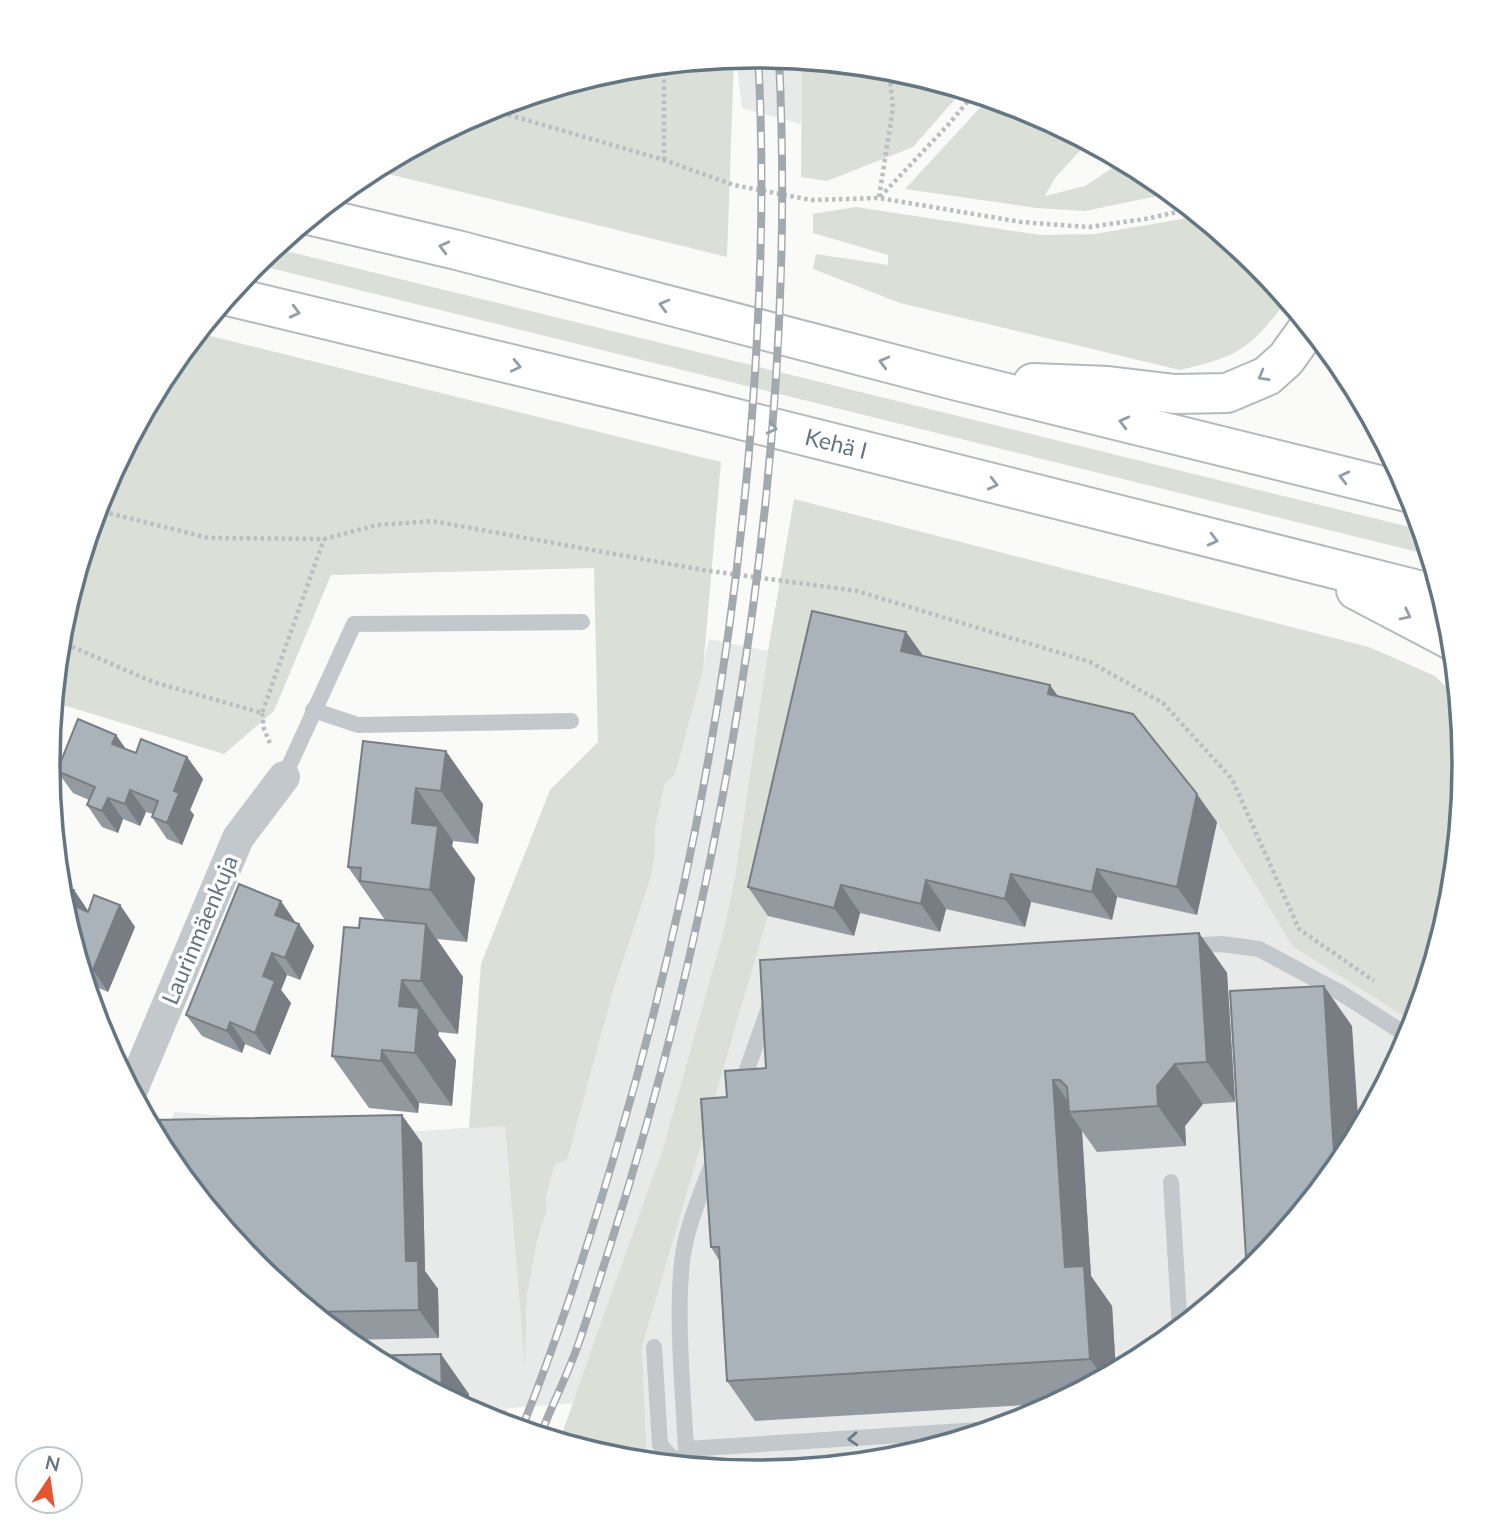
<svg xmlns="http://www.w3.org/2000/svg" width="1512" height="1529" font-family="Lato,sans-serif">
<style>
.built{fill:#e8e9e9}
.green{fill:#dadfd7}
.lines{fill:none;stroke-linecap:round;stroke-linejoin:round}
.trunk-casing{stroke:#b4b9bd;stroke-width:42}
.path{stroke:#bbbfc2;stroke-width:4.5;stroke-dasharray:3.5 3.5;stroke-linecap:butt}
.service{stroke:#c3c8cc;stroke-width:16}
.minor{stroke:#c3c8cc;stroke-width:32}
.trunk{stroke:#fff;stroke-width:38}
.rail-casing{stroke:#a2aab0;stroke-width:8}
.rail{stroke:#fff;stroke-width:5;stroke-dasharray:16;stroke-linecap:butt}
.wall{fill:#929a9f}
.shaded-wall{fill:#777d82}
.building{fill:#aab3b9;stroke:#777d82;stroke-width:2}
.oneway{stroke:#939fa8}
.oneway2{stroke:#6a7a87}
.labels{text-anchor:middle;stroke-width:7;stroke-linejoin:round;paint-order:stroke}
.street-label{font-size:23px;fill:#657683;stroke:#fff}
.rim{fill:none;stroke:#657683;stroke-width:3.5}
</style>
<rect width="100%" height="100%" fill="#fafaf8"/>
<!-- built -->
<g class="built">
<path d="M756,56L802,60L801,124L742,108L736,58Z"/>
<path d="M709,639L768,651L735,876L724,929L663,1148L574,1403L508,1408L502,1424L484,1419L362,1354L255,1265L166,1158L164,1154L168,1134L174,1112L421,1131L505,1125L525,1356L527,1296L537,1241L547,1209L546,1197L555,1165L651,877L655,853V829L665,782L675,775Z"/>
<path d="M832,639L1153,742L1217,822L1293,947L1415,1023L1411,1036L1345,1159L1257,1266L1149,1354L1027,1419L927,1450L686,1466L647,1462L642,1347L768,916Z"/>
</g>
<!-- green -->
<g class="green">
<path d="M734,58L727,257L372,170L485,110L618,69Z"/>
<path d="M802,60L895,69L963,90L913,147L827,181L801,177Z"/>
<path d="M989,98L1028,110L1088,142L1055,178L1045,196L1085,186L1114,167L1131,165L1150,175L1172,193L1085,211L1037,208L905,189Z"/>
<path d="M856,207L1040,235L1095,234L1199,216L1257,264L1287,300C1250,349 1240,356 1180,370L900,303L813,269L816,254L888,265V255L813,233V214Z"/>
<path d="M274,248L1422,530L1430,555L254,264Z"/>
<path d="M198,333L721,462L703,669L675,775L665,783L655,829V853L651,877L613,991L567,1160L555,1165L546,1197L547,1209L537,1241L527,1296L525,1366L505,1126L469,1128L481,964L550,790L598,742L594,568L331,575L274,711L224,754L53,702L61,626L101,493L167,370Z"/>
<path d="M794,499L1369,647L1435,676L1458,698L1465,765L1451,903L1415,1023L1293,947L1217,822L1153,742L832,639L768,916L642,1347L647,1462L617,1460L559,1442L663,1148L724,929L735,876L768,651Z"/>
</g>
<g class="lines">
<!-- trunk casing -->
<g class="trunk-casing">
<g id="trunk">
<path d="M313,216L457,250L950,379L1411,493"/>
<path d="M228,296L706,411L1442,596"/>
<path d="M1033,383L1108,386L1175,394L1227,393L1267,376L1286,359L1309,327"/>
<path d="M1356,590L1453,641"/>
</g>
</g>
<!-- path -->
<g class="path">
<path d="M488,109L664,160L734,185L811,200L879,198L1021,222L1089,227L1145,219L1191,209"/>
<path d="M664,160V65"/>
<path d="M879,197L893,108L889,69"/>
<path d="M880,197L948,125L974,94"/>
<path d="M96,510L209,538L324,539L377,525L432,521L703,570L857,591L1090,662L1163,703L1232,779L1299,929L1374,981"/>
<path d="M59,641L153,682L262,713L324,539"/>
<path d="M262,713L264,729L271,746"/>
</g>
<!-- service -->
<g class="service">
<path d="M313,710L358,725L571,721"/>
<path d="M284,777L354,624L582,622"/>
<path d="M1187,946L1222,944L1259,949L1341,993L1402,1032L1407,1042"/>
<path d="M740,1089L770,1005"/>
<path d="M1171,1182L1180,1329"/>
<path d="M654,1347L660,1445L680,1466"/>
<path d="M686,1449L994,1429"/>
<path d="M682,1466L686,1449C683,1390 676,1320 682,1262C686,1226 702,1192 714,1159"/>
</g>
<!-- minor -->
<path class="minor" d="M131,1092L238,838L284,777"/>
<!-- trunk -->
<use href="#trunk" class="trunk"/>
<!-- rail casing -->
<g class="rail-casing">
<g id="rail">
<path d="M521,1430C560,1334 591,1236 620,1136C689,901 733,660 752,416C761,296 765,176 758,56"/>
<path d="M540,1436C552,1405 567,1376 578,1345C590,1311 600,1277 611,1243C646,1133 676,1022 700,909C760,630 793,343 779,58"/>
</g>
</g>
<!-- rail -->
<use href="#rail" class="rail"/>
</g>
<!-- wall -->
<g class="wall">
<path d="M906,632L923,656L1058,696L1217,822L1197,915L1117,897L1112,920L1031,902L1025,927L946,909L940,932L860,913L854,936L768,916L748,887Z"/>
<path d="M116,735L126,749L136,753L187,757L203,779L190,810L194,815L182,845L167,839L152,817L153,814L146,812L140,826L123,819L118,833L102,827L87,805L89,800L73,793L57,771Z"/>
<path d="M363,741L483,804L478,844L453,841L452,846L475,878L467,942L437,939L463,977L458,1034L439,1032L438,1035L456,1060L452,1106L419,1103L418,1113L369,1108L332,1056L359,928L385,920L348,867Z"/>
<path d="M74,890L88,911L120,905L135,927L108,992L85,982L61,902Z"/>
<path d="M296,923L299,924L314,946L300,980L287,975L281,990L291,1003L270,1055L245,1044L242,1053L202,1036L186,1015Z"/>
<path d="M1199,933L1227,973L1235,1102L1203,1104L1185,1126L1186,1146L1097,1152L1082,1131L1091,1276L1112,1306L1116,1372L1058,1403L755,1421L727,1381L719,1260L711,1247L727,1097L766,1068Z"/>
<path d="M422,1143L425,1271L438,1289L439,1338L345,1340L255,1265Z"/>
</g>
<!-- shaded-wall -->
<g class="shaded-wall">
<path d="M906,632L926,660L901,651Z"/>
<path d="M1050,685L1070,713L1048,694Z"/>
<path d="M116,735L131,757L112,744Z"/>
<path d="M446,751L483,804L478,844L441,791Z"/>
<path d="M187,757L203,779L190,810L194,815L182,845L167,823L174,791Z"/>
<path d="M416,788L453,841L452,846L475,878L467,942L430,890L412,823Z"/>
<path d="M130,790L146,812L140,826L125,804Z"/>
<path d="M1197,794L1217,822L1197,915L1177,887Z"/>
<path d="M108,798L123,819L118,833L102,811Z"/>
<path d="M1097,869L1117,897L1112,920L1092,892Z"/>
<path d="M1011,874L1031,902L1025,927L1005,899Z"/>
<path d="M926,880L946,909L940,932L921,904Z"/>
<path d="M841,885L860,913L854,936L834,908Z"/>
<path d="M74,890L89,912L69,903Z"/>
<path d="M281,901L296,923L275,915Z"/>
<path d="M120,905L135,927L108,992L93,970Z"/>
<path d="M299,924L314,946L300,980L285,958Z"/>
<path d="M426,924L463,977L458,1034L421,981Z"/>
<path d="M1199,933L1227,973L1235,1102L1207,1062Z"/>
<path d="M272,953L287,975L281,990L291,1003L270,1055L255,1033L263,976Z"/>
<path d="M402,980L439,1032L438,1035L456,1060L452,1106L415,1053L399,1006Z"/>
<path d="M1324,986L1352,1026L1359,1133L1345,1159L1335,1170Z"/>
<path d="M230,1022L245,1044L242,1053L227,1031Z"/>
<path d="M382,1050L419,1103L418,1113L381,1061Z"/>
<path d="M1175,1064L1203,1104L1185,1126L1186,1146L1158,1106L1157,1086Z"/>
<path d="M1053,1080L1075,1111L1069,1112L1082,1131L1091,1276L1112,1306L1116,1372L1104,1378L1090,1359L1065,1267Z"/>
<path d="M402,1115L422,1143L425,1271L438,1289L439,1338L419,1310L406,1261Z"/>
<path d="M441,1354L469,1394V1411L442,1396Z"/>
</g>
<!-- building -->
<g class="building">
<path d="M812,611L906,632L901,651L1050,685L1048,694L1133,714L1197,794L1177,887L1097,869L1092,892L1011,874L1005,899L926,880L921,904L841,885L834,908L748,887Z"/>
<path d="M78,719L116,735L112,744L136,753L141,739L187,757L174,791L179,793L167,823L152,817L158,801L130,790L125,804L108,798L102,811L87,805L95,787L57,771Z"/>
<path d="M363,741L446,751L441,791L416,788L412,823L438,826L430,890L360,881L361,868L348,867Z"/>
<path d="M239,884L281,901L275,915L299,924L285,958L272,953L263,976L275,981L255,1033L230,1022L227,1031L186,1015Z"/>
<path d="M59,885L74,890L69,903L88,912L94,895L120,905L93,970L80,964L61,902Z"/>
<path d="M360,918L426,924L421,981L402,980L399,1006L419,1008L415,1053L382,1050L381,1061L332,1056L344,927L359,928Z"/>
<path d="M1199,933L1207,1062L1175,1064L1157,1086L1158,1106L1069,1112L1067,1087L1060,1080H1053L1065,1267L1084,1266L1090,1359L727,1381L719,1247H711L701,1099L727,1097L725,1071L766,1068L760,960Z"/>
<path d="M1324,986L1335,1170L1257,1266L1247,1274L1230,991Z"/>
<path d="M402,1115L406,1261H418L419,1310L311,1312L255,1265L166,1158L154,1135V1120Z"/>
<path d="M441,1354L442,1396L366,1356Z"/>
</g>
<!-- one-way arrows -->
<defs><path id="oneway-chevron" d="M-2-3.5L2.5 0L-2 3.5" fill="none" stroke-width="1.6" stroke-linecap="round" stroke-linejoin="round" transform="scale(1.75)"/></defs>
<g class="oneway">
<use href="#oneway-chevron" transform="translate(444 247) rotate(-166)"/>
<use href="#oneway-chevron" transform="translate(664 305) rotate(-165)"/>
<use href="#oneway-chevron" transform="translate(295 312) rotate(14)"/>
<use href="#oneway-chevron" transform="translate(884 362) rotate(-165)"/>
<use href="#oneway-chevron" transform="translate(516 366) rotate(13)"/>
<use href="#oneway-chevron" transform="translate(1263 376) rotate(150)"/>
<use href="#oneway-chevron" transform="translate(1124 422) rotate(-166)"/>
<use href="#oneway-chevron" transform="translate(772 428) rotate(14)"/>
<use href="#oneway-chevron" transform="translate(1344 477) rotate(-166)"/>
<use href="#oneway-chevron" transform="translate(993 484) rotate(14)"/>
<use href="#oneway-chevron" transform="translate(1213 540) rotate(14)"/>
<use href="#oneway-chevron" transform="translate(1406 615) rotate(27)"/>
</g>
<use class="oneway2" href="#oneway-chevron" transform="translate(853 1439) rotate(176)"/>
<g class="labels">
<!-- street labels -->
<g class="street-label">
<text transform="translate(836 444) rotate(14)" y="8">Kehä I</text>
<text transform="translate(200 930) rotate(-67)" y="8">Laurinmäenkuja</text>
</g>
</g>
<!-- crop -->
<path d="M0 0H1512V1529H0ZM60 764a696 696 0 1 1 1392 0a696 696 0 1 1-1392 0Z" fill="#fff" fill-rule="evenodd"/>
<path class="rim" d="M60 764a696 696 0 1 1 1392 0a696 696 0 1 1-1392 0Z"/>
<!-- north arrow -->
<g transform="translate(49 1480) rotate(13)"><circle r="33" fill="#ffffff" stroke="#c1c8cd" stroke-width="2"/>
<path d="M0-5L12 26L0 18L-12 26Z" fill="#e4572e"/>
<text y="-10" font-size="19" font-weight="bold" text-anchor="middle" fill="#657683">N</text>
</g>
</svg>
